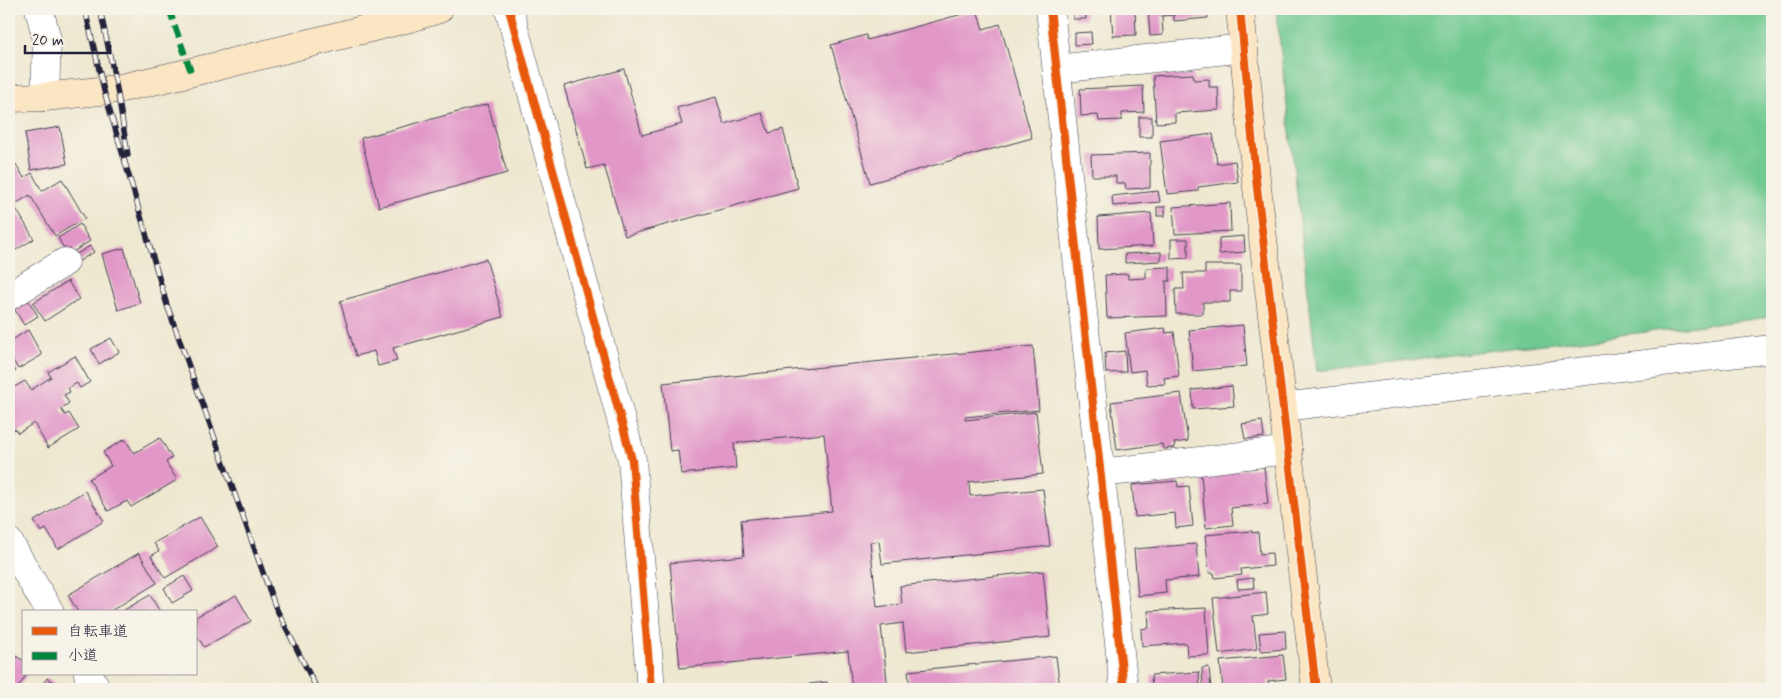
<svg xmlns="http://www.w3.org/2000/svg" width="1781" height="698" font-family="Mynerve,'Klee One',sans-serif">
<style>
.grass{fill:#70c990;stroke:#497666}
.building{fill:#e197c8}
.lines{fill:none;stroke-linecap:round;stroke-linejoin:round}
.street-casing{stroke:#414051;stroke-width:29}
.secondary-casing{stroke:#414051;stroke-width:29}
.street{stroke:#fff;stroke-width:28}
.secondary{stroke:#fbe6c4;stroke-width:28}
.rail-casing{stroke:#22223b;stroke-width:5.5}
.rail{stroke:#f7f3e8;stroke-width:4;stroke-dasharray:11;stroke-linecap:butt}
.quiet{stroke:#00873e;stroke-width:6;stroke-dasharray:12 6;stroke-linecap:butt}
.cycleway-casing{stroke:#f7f3e8;stroke-width:11}
.cycleway{stroke:#e8590c;stroke-width:8}
</style>
<rect width="100%" height="100%" fill="#f7f3e8"/>
<filter id="ink" filterUnits="userSpaceOnUse"><feTurbulence type="fractalNoise" baseFrequency=".02" numOctaves="2"/><feDisplacementMap in="SourceGraphic" scale="10" xChannelSelector="R" yChannelSelector="G"/><feConvolveMatrix kernelMatrix="1 2 1 2 8 2 1 2 1" color-interpolation-filters="sRGB"/></filter>
<filter id="wash" filterUnits="userSpaceOnUse"><feTurbulence type="fractalNoise" baseFrequency=".0096" numOctaves="4" result="noise"/><feDisplacementMap in="SourceGraphic" scale="20" xChannelSelector="R" yChannelSelector="G"/><feGaussianBlur stdDeviation="1.12" result="paint"/><feColorMatrix in="noise" values="0 0 0 0 0 0 0 0 0 0 0 0 0 0 0 0 0 1.4 0 .05"/><feComposite in="paint" operator="in"/></filter>
<g filter="url(#wash)">
<rect width="100%" height="100%" fill="#eee8d0"/>
<!-- grass -->
<path class="grass" d="M1276,9H1772V317L1317,371Z"/>
<g id="blocks">
<!-- building -->
<g class="building">
<path d="M1073,9H1085L1086,19H1073Z"/>
<path d="M1111,9H1135L1136,35L1113,36Z"/>
<path d="M1148,9H1207L1208,18L1174,21V15L1162,16L1163,35L1150,36Z"/>
<path d="M977,10L983,29L1000,24L1032,138L870,183L831,45L866,35L867,40Z"/>
<path d="M1091,32L1092,44L1075,45V33Z"/>
<path d="M624,69L642,135L682,124L677,108L716,97L724,124L762,113L769,133L783,129L798,188L625,236L604,165L587,169L564,86Z"/>
<path d="M1193,74L1194,80L1209,79V87H1218L1219,110L1175,113V122L1156,123L1153,76Z"/>
<path d="M1143,86L1144,112L1122,113V120L1099,121L1098,115L1081,116L1080,89Z"/>
<path d="M488,104L507,173L379,207L361,138Z"/>
<rect x="1139" y="117" width="13" height="20"/>
<path d="M60,127L67,164L31,170L25,133Z"/>
<path d="M1213,134L1217,164L1235,161L1238,182L1198,187V191L1167,194L1160,141Z"/>
<path d="M1150,153V188L1126,189L1125,183H1116V176H1092L1091,155Z"/>
<path d="M16,164L24,178L32,173L42,191L62,179L85,218L55,236L30,195L14,205L34,239L9,254V169Z"/>
<path d="M1158,191L1160,202L1113,206L1112,196Z"/>
<path d="M1230,203L1231,231L1175,234L1173,207Z"/>
<rect x="1157" y="207" width="8" height="9"/>
<path d="M1151,213L1153,246L1099,249L1098,217Z"/>
<path d="M80,224L90,241L68,255L58,238Z"/>
<path d="M1244,236L1245,252L1219,254V238Z"/>
<path d="M1171,239H1188V258L1171,259Z"/>
<path d="M90,246L94,252L76,263L72,257Z"/>
<path d="M124,248L140,303L118,310L102,254Z"/>
<path d="M1161,252V261L1125,263V254Z"/>
<path d="M486,259L503,317L393,348L397,361L378,366L374,351L356,356L340,301Z"/>
<path d="M1205,265H1241V291H1230V302H1203V314H1176L1175,289H1184L1183,273H1205Z"/>
<path d="M1170,267V281H1166L1167,316L1107,318L1105,275L1128,274V279L1146,278V268Z"/>
<path d="M68,281L79,299L45,321L33,303Z"/>
<path d="M27,298L38,316L24,325L13,307Z"/>
<path d="M1243,325L1247,366L1193,371L1189,330Z"/>
<path d="M1165,328L1166,333L1174,332L1179,376L1164,378L1165,384L1147,385L1145,370L1130,372L1125,333Z"/>
<path d="M28,330L42,355L18,369L9,354V342Z"/>
<path d="M111,338L119,352L99,364L91,349Z"/>
<path d="M1033,346L1039,410L965,417V420L1036,412L1043,474L969,482L970,496L1043,489L1050,546L882,564L879,541L870,542L877,607L902,604L900,586L1043,571L1050,637L906,652L903,623L881,626L888,689H852L848,651L680,668L670,563L744,556L741,520L832,511L824,434L734,443L736,468L681,474L678,450L670,451L663,383Z"/>
<path d="M1125,351L1126,372L1106,373L1105,353Z"/>
<path d="M75,356L90,382L80,388L77,383L68,388L70,392L64,395L69,403L61,409L65,415L69,413L79,429L48,448L34,423L18,433L15,429L9,433V390L25,381L31,390L51,377L48,372Z"/>
<path d="M9,360L16,371L9,375Z"/>
<path d="M1232,386L1234,406L1193,409L1192,390Z"/>
<path d="M1181,393L1188,441L1174,443L1175,448L1163,449L1162,444L1117,450L1111,402Z"/>
<path d="M1262,421L1264,437L1245,439L1242,424Z"/>
<path d="M160,438L172,458L166,462L177,480L131,507L127,501L108,511L89,479L111,466L103,452L125,439L134,453Z"/>
<path d="M1264,467L1268,504L1231,508L1233,525L1206,528L1201,474Z"/>
<path d="M1177,481L1178,487L1189,486L1193,526L1176,528L1175,513L1135,517L1132,485Z"/>
<path d="M85,491L104,521L58,549L46,529L41,532L34,521Z"/>
<path d="M200,517L218,547L165,578L151,556L159,551L154,543Z"/>
<path d="M1252,531V533L1258,532L1260,554L1272,553L1273,566L1241,569L1242,575L1215,578L1214,573H1209L1205,535Z"/>
<path d="M1196,544L1199,577L1165,580L1166,593L1138,596L1134,549Z"/>
<path d="M139,553L157,583L109,612H78L68,595Z"/>
<path d="M184,576L193,591L172,603L164,588Z"/>
<path d="M1253,578L1254,588L1238,589L1237,580Z"/>
<path d="M1266,592L1268,614L1253,616L1257,649L1219,654L1213,598Z"/>
<path d="M150,595L160,612H121Z"/>
<path d="M236,595L251,621L204,647L196,634V617Z"/>
<path d="M1206,608L1209,655L1187,656L1186,643L1142,646L1141,629L1149,628L1148,611Z"/>
<path d="M1285,631L1286,649L1261,651L1259,633Z"/>
<path d="M11,653L24,661V674H27L17,689L9,684V656Z"/>
<path d="M1283,655L1286,679L1268,681L1269,689H1223L1220,661Z"/>
<path d="M1056,656L1060,689H910L908,671Z"/>
<path d="M1209,667L1211,689H1203L1202,668Z"/>
<path d="M1199,672L1200,689H1152L1151,675Z"/>
<path d="M47,678L63,689H39Z"/>
<path d="M827,682L828,689H770V688Z"/>
</g>
</g>
</g>
<g filter="url(#ink)">
<use href="#blocks" fill-opacity="0" stroke="#414051" stroke-width="1"/>
<g class="lines">
<!-- street casing -->
<g class="street-casing">
<g id="street">
<path d="M39,9L47,39L45,97"/>
<path d="M509,9L632,460L651,689"/>
<path d="M1050,9L1124,689"/>
<path d="M1057,69L1244,48"/>
<path d="M9,296L65,262"/>
<path d="M1283,407L1772,349"/>
<path d="M1102,473L1288,450"/>
<path d="M9,542L50,612"/>
<path d="M88,674L97,689"/>
</g>
</g>
<!-- secondary casing -->
<g class="secondary-casing">
<g id="secondary">
<path d="M1240,9L1256,179L1316,689"/>
<path d="M9,98L45,97L117,89L214,67L406,19L439,9"/>
</g>
</g>
<!-- street -->
<use href="#street" class="street"/>
<!-- secondary -->
<use href="#secondary" class="secondary"/>
<!-- rail casing -->
<g class="rail-casing">
<g id="rail">
<path d="M85,9L104,91L167,305L275,606L317,689"/>
<path d="M100,9L117,89L128,155"/>
</g>
</g>
<!-- rail -->
<use href="#rail" class="rail"/>
<!-- quiet -->
<path class="quiet" d="M169,9L191,72"/>
<!-- cycleway casing -->
<g class="cycleway-casing">
<g id="cycleway">
<path d="M509,9L632,460L651,689"/>
<path d="M1050,9L1124,689"/>
<path d="M1240,9L1256,179L1316,689"/>
</g>
</g>
<!-- cycleway -->
<use href="#cycleway" class="cycleway"/>
</g>
</g>
<!-- margin -->
<rect width="1781" height="698" fill="none" stroke="#f7f3e8" stroke-width="30"/>
<!-- legend -->
<rect x="22" y="610" width="175" height="65" fill="#f7f3e8" stroke="#a29fa3"/>
<rect x="32" y="627" width="25" height="8" fill="#e8590c" stroke="#a29fa3"/>
<text x="68" y="636" font-size="15" fill="#22223b">自転車道</text>
<rect x="32" y="652" width="25" height="8" fill="#00873e" stroke="#a29fa3"/>
<text x="68" y="660" font-size="15" fill="#22223b">小道</text>
<!-- scale -->
<path d="M25 45v8h85v-8" fill="none" stroke="#22223b" stroke-width="2.5"/>
<text x="32" y="45" font-size="15" fill="#22223b" stroke="#f7f3e8" stroke-width="4" paint-order="stroke">20 m</text>
</svg>
